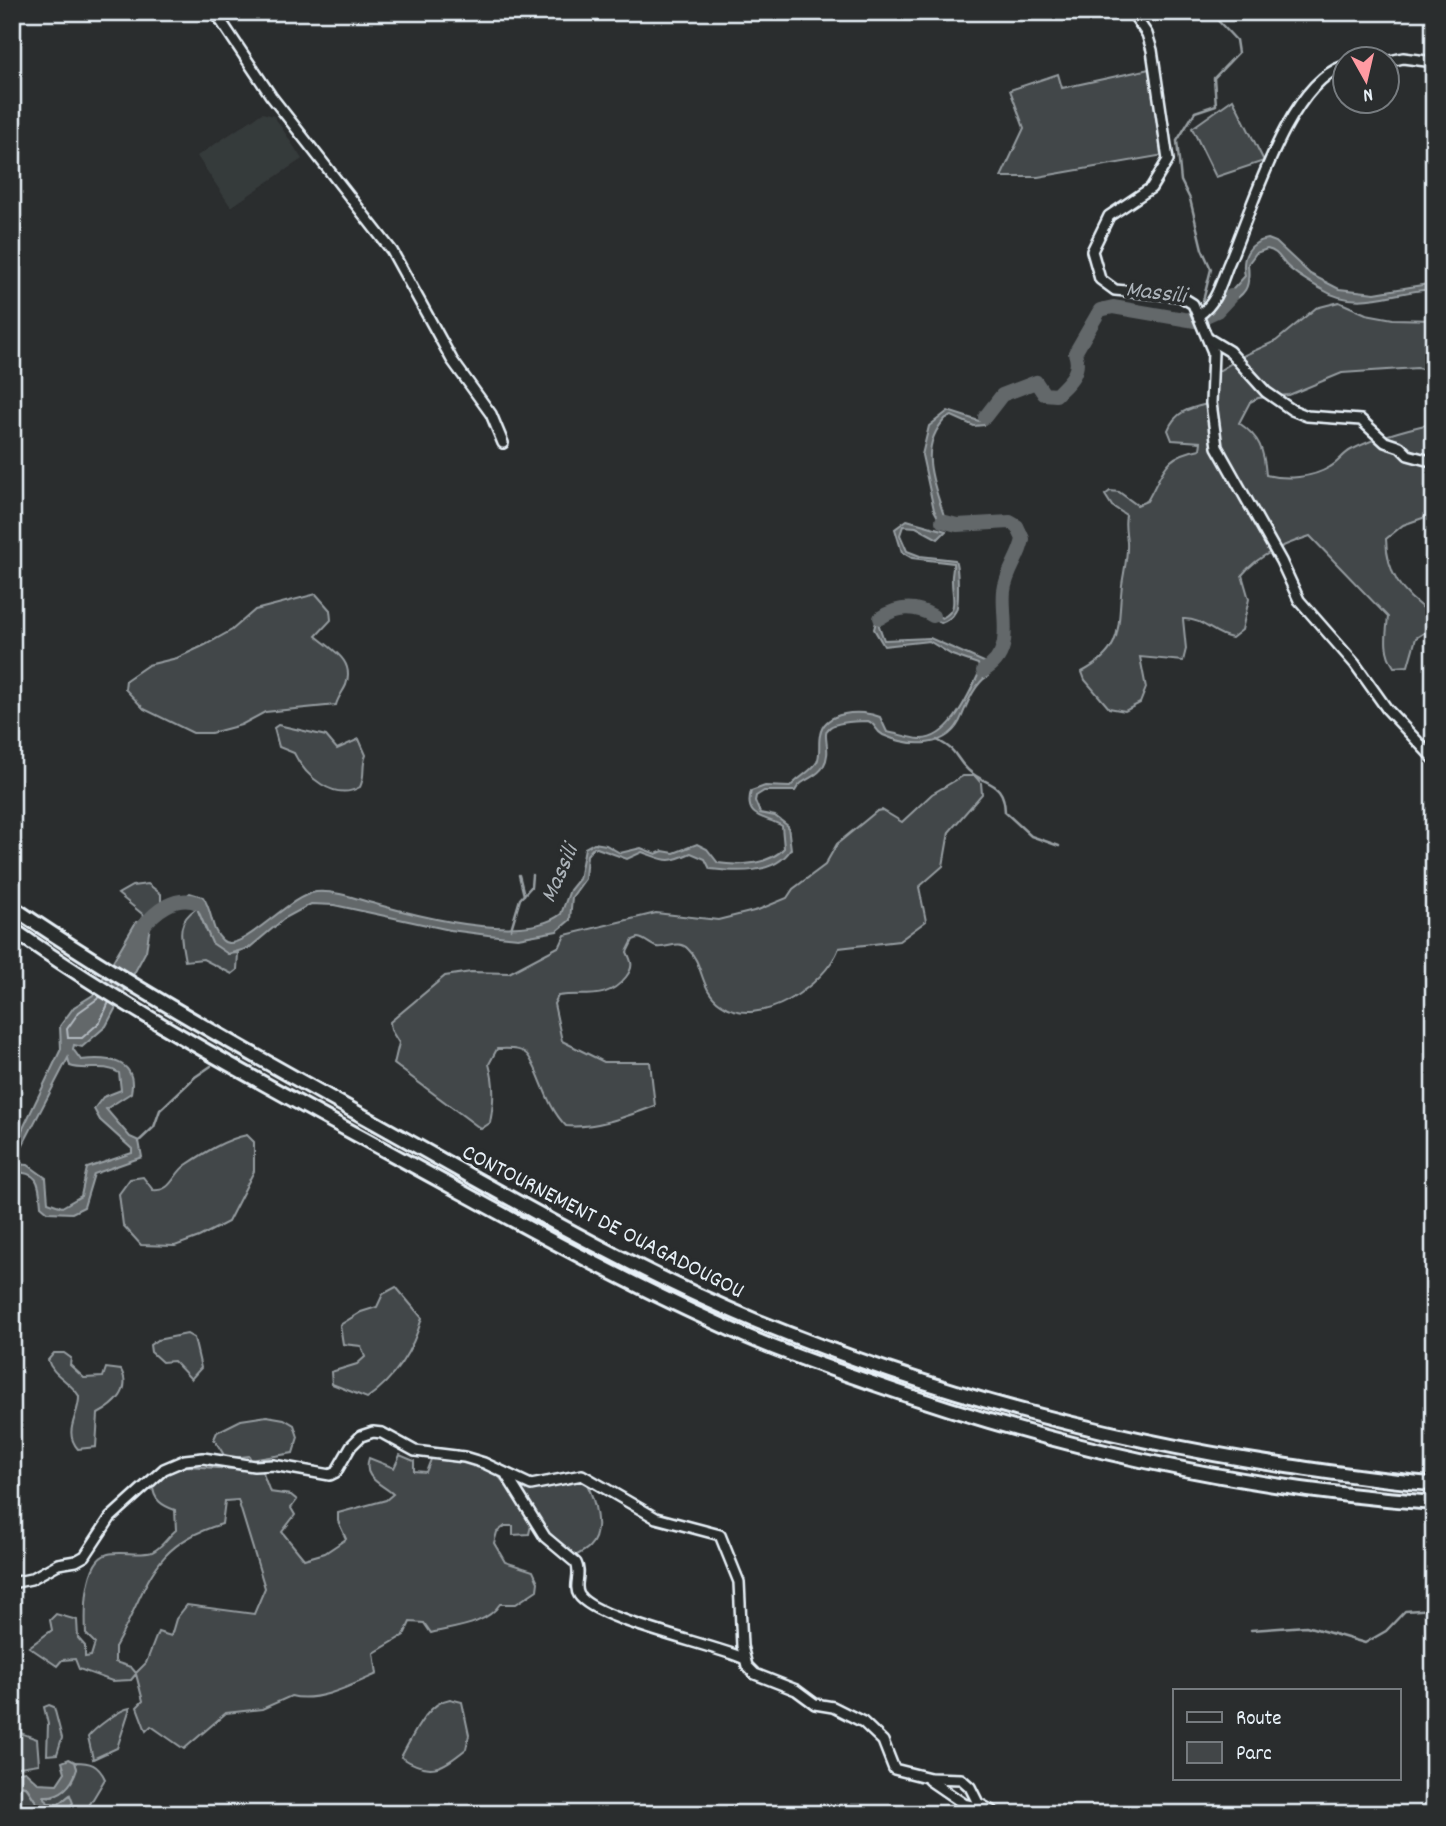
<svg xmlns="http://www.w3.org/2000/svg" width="1446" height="1826" font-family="Dekko,sans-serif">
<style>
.built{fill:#363a3b}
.green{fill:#424648;stroke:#959ca0;stroke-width:2;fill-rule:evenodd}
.water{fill:#63686b;stroke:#989fa3;stroke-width:2;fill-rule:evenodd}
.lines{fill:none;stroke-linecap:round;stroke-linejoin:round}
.shore{stroke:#b3bac0;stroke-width:2}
.stream{stroke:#989fa3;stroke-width:2.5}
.river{stroke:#63686b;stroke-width:14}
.minor-casing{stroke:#e8f1f8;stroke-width:14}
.highway-casing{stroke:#e8f1f8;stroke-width:18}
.minor{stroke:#2a2d2e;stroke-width:9}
.highway{stroke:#2a2d2e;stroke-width:12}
.labels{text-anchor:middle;stroke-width:7;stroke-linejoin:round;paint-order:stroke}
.street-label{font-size:23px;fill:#e8f1f8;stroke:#2a2d2e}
.water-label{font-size:24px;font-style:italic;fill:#acb3b9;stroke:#2a2d2e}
</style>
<rect width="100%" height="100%" fill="#2a2d2e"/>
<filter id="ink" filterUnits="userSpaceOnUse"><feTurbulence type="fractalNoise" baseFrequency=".0143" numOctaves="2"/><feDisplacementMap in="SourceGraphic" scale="14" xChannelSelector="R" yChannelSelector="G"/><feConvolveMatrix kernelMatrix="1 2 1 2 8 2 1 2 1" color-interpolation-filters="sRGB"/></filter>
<g filter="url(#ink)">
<!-- built -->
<path class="built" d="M262,113L274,116L302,159L231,207L197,156Z"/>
<!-- green -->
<g class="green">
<path d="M1154,68L1164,155L1038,177H1001L1024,128L1010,90L1058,74L1062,88Z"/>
<path d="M1233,99L1264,161L1216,177L1192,128Z"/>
<path d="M1339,302L1366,314L1393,319L1434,320V372L1417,368L1342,373L1289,395L1258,398L1250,402L1239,423C1260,437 1264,450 1266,475C1286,480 1312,478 1330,467C1338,463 1343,454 1351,450C1376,437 1406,429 1434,423V514L1403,525L1386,539C1387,573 1401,594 1429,612L1433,627L1416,638L1408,666L1394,667C1383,651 1386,636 1388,617L1310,536C1286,544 1259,554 1242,575L1249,599L1242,630L1232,638C1213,635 1203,618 1183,619L1186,649L1183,661L1140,657L1146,688L1140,703L1125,711L1109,708L1085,680L1082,672C1125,649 1117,627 1122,585C1124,571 1128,556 1127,542C1126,531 1124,526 1126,515L1112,506L1105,495L1110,491L1119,492L1137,505L1147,501C1164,472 1162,456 1200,449L1201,442L1172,440L1168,430C1176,410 1191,408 1211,403L1212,375L1245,355L1276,341L1316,308Z"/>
<path d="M316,594L330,610L331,620L316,636C332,650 355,660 346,685C343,692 338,697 336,705L265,712L241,725L211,733H193L144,709L125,689L126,680L148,665L177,658L205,645L232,630L255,610Z"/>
<path d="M278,725L326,736L337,749L359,739L366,755C361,767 366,775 360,787C334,802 305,776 294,753L279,747L274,728Z"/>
<path d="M963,776H975L981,783L982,794L949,832L943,866L919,887L926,921L899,941L839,948C825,985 759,1031 721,1004C699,989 704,964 688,949C679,939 668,949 657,947C651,946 646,939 638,938L633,940L627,952C632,962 634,967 626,977C606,1002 585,992 558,996L554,1004L562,1041L604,1062H650L655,1106C628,1116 595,1129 566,1126C546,1106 543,1079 529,1057C523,1047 507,1049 497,1049L489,1064C495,1085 494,1102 490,1123L481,1129L394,1064L399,1043L391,1030L390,1022L445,976L471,972L509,973L560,946L565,935L656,913L718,920L758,910L787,898L793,889L825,865L837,844L877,811L882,810L902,822L932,794Z"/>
<path d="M148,884L161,894V909L146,917L118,894L132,886Z"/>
<path d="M197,908L207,932L228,954L238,953L237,970L232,974L203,959L185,961C181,938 175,922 197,908Z"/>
<path d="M247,1135L254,1142V1171L228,1222L199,1237L175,1246L141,1245L123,1225L119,1194L130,1179L143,1177L153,1190C172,1192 173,1174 186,1165C204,1153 226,1139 247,1135Z"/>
<path d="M396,1287L422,1318C413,1350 394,1380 367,1398L332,1384L331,1372L357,1364L365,1357L361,1346L343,1344L340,1325L361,1312L377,1307L383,1294Z"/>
<path d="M187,1334L194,1338L201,1368L191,1379L174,1361L162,1362L151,1352L150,1345L157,1340Z"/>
<path d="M54,1353H64L71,1358L70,1365L84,1378L103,1377L106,1368L121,1370C132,1390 115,1405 98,1414L96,1447L78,1449C62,1431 80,1415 79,1396C70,1381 52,1375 48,1360Z"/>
<path d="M267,1416L284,1419L294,1425L298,1437L293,1453L251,1460L249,1456L231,1458L224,1455L214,1439L217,1432L241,1420Z"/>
<path d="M434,1452L488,1464L511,1491L578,1479L586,1482C594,1498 605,1532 589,1547C584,1552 576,1555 570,1559L532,1521L529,1534L513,1535V1526H505L497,1532L494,1543L505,1562L533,1571L538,1582L537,1590L516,1604H500C486,1625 455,1627 431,1633L424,1623L410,1622L404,1635L374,1653L377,1674C352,1685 318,1703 291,1696L262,1709L226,1713L184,1749L151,1726L146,1731L137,1707L143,1701L136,1674L131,1680L112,1681L79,1669L75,1659L62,1660L57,1666L29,1647L52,1630L50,1620L56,1614L77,1620L78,1638L85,1646V1657L91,1656L95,1643L86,1634C85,1614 84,1560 108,1554C122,1551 139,1556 152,1552C162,1548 168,1536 176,1530L175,1510C163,1506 153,1500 153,1486L169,1472L187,1466L262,1471L270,1492L291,1495L297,1500L291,1508L295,1515L282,1532L304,1559L325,1553L346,1539L338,1521V1513L386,1500L393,1494C380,1483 362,1478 369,1458L394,1468L400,1455L414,1461V1471L426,1472ZM238,1500L265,1588L254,1614L187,1605L176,1619L171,1636L158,1632L146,1663L136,1673L131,1667L115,1662V1647C149,1588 148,1545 222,1524L225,1501Z"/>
<path d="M450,1699L462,1702L469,1735L466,1749C441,1769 430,1776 401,1757C412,1738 426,1703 450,1699Z"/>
<path d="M49,1705L54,1707L62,1738L57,1754L47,1755L48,1724L44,1707Z"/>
<path d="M130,1708L117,1748L93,1759L88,1737C95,1728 120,1709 130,1708Z"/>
<path d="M12,1730L37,1739L39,1764L13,1768Z"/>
<path d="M75,1762C90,1762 98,1764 105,1779L84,1814H54L51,1811L54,1808L62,1810L70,1795L59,1804L47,1803L44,1796L53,1797L77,1769Z"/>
<path d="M22,1785L26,1787L44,1814H12V1794Z"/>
</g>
<!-- water -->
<g class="water">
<path d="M1268,239L1276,242L1310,274L1339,289L1375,293L1434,283V289C1397,290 1358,312 1323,290C1311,283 1297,276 1287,266C1280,259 1278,251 1267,249L1256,253L1248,264C1251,292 1244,294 1221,309L1217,307L1245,276C1241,258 1248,242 1268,239Z"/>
<path d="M991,402L995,404L984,425L974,426L952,416L946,418C916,449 935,485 945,519L941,523L934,510L922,455L929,426L948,411L979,421Z"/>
<path d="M907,520L946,531L938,539L916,527L903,526L900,535L907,551L920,556L955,560C958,566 960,606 955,612C952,618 946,621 941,623L915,609L918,607L942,618C959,610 952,597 952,581C951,575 954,569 953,563L912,558L902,552L895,529Z"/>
<path d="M886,611H895L878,623L884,640L930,638L984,662L988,676C975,683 967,704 962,716C949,750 910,747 883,735C875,731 876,724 868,721C800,722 839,740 823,767C816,779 801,778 795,791H764L756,796L755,801L760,813L775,816L788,826L791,849C775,875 736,872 710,869L705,859L691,853C666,864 667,861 642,852L627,859L594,847L587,855L585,879L572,897L570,920L557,931L518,938L488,935L450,930L334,905L311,904L285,918L249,948L228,954L212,943L197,908L182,904L181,900L190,893L203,897C213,911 210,929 222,940C239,957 287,896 316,892C336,890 360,900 379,905C422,917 524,943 561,914L570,890L579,879L585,848L594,843L606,845L620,853L641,848L656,854L663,851L674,853L697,844L707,849L718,863C738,866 770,865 784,848L782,826C767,816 743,820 751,791L765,786L790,787C797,778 811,772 817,762C821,754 818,743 820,735C824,711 861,709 880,717L887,732C898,734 910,738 920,739C950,740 969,694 980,671L978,664L952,655L929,641L884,646L874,629L877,618Z"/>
<path d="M152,914L146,951L106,1026L82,1047L74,1045L73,1049L81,1060C107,1057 138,1059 131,1093L106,1109L130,1137L139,1141L142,1157L94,1174L84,1207L72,1213L48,1212L41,1206C39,1184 40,1171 12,1172L15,1145L61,1049L60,1026L74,1007L93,995L136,922H142ZM68,1058L70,1066C87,1072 103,1063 119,1073L121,1090L103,1097L94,1109L100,1120L132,1149V1153L87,1168L81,1196L62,1207L48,1202L46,1178L28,1165L16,1164L19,1152Z"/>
<path d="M69,1759L75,1762L77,1769C72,1786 61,1797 44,1796L48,1803L59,1804L70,1795L73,1803L68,1808H54L51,1811L54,1814H44L26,1786L22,1785L12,1794V1773L25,1771L38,1783L57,1784L65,1772L62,1762Z"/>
</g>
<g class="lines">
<!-- shore -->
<path class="shore" d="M100,997L79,1012L67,1029L68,1038H82L100,1022L109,1002"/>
<!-- stream -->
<g class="stream">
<path d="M1201,309L1211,269L1202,249L1190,199L1181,181L1177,141L1195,112L1216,105L1214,78L1238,53L1236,40L1210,12"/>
<path d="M1177,318L1192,312"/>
<path d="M937,740C960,752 953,756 968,770C986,787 1004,779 1005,812L1031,836L1059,846"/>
<path d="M519,875L524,895"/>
<path d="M511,929L520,899L531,887L532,875"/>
<path d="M138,1142L154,1127L160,1110L195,1077L211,1066"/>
<path d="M1251,1630L1306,1626L1365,1643L1386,1631L1405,1611L1434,1609"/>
</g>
<!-- river -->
<g class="river">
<path d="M985,417L1002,395L1036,382L1044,394L1056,395C1069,382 1082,372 1075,353L1100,310L1113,307L1195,321L1217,311L1231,296"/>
<path d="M942,521L957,525L1010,522L1017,526L1023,539C1020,557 1006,572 1004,591C1001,618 1016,653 983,671"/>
<path d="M880,618C898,606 915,605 933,616"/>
<path d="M142,928C155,911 176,894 198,903"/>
</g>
<!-- minor casing -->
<g class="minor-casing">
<g id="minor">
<path d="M215,12L271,96L392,251L452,360L491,414L503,443"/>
<path d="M1132,12L1147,34L1152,50L1168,160L1151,188L1109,216L1092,251L1100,279L1115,290L1180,296L1193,304L1213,352L1211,403L1217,447L1281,561L1299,600L1355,664L1387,709L1434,759"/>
<path d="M1386,62L1403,58L1434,62"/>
<path d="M1199,315C1216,304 1221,283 1228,265C1251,213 1287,84 1344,66"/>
<path d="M1209,339L1229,351L1266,392L1292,410L1307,416L1361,420L1385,442L1400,447L1408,455L1434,462"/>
<path d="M507,1476L545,1537L576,1563C582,1574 573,1585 579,1595C594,1619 710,1644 743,1658"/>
<path d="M12,1583L31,1579L58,1564L76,1561L85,1556L110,1518L164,1469L185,1460L203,1458L254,1466L273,1465L330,1475L336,1472L351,1446L361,1436L373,1432L382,1433L415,1451L464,1457L484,1463L531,1485L582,1475L656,1518L720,1535L739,1582L742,1646L747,1666L755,1674L796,1690L815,1704L833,1707L863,1722L883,1741L894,1769L930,1778L961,1779L970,1787L978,1803L997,1814"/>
<path d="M929,1780L964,1804L984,1809"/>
</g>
</g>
<!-- highway casing -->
<g class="highway-casing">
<g id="highway">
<path d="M12,907C131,988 255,1056 381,1126C503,1194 625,1266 754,1320C925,1390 1104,1439 1287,1466C1335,1473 1385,1481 1434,1484"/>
<path d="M12,929C136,1016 268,1086 401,1159C506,1216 610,1275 719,1324C768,1347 820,1365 872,1383C1053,1447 1241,1489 1434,1503"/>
</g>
</g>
<!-- minor -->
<use href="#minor" class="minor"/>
<!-- highway -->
<use href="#highway" class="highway"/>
</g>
</g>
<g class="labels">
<!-- street labels -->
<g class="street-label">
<text transform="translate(604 1220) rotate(27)" y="8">CONTOURNEMENT DE OUAGADOUGOU</text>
</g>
<!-- water labels -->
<g class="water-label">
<text transform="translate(1156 291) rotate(7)" y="8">Massili</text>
<text transform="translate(558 873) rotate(-66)" y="8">Massili</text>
</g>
</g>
<!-- margin -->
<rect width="1446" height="1826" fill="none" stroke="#2a2d2e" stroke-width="42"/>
<rect x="21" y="21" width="1404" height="1784" fill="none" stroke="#e8f1f8" stroke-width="2.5" filter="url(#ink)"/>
<!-- legend -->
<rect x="1173" y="1689" width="228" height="91" fill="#2a2d2e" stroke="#767b7f" stroke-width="2"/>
<rect x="1187" y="1712" width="35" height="10" fill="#2a2d2e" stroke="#767b7f" stroke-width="2"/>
<text x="1236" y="1724" font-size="21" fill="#e8f1f8">Route</text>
<rect x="1187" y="1742" width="35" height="21" fill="#424648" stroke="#767b7f" stroke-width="2"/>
<text x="1236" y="1759" font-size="21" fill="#e8f1f8">Parc</text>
<!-- north arrow -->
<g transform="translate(1366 80) rotate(172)"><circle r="33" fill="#2a2d2e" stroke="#767b7f" stroke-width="2"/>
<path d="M0-5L12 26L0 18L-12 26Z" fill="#ff9aa2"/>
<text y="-10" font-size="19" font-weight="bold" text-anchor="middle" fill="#e8f1f8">N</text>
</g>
</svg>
